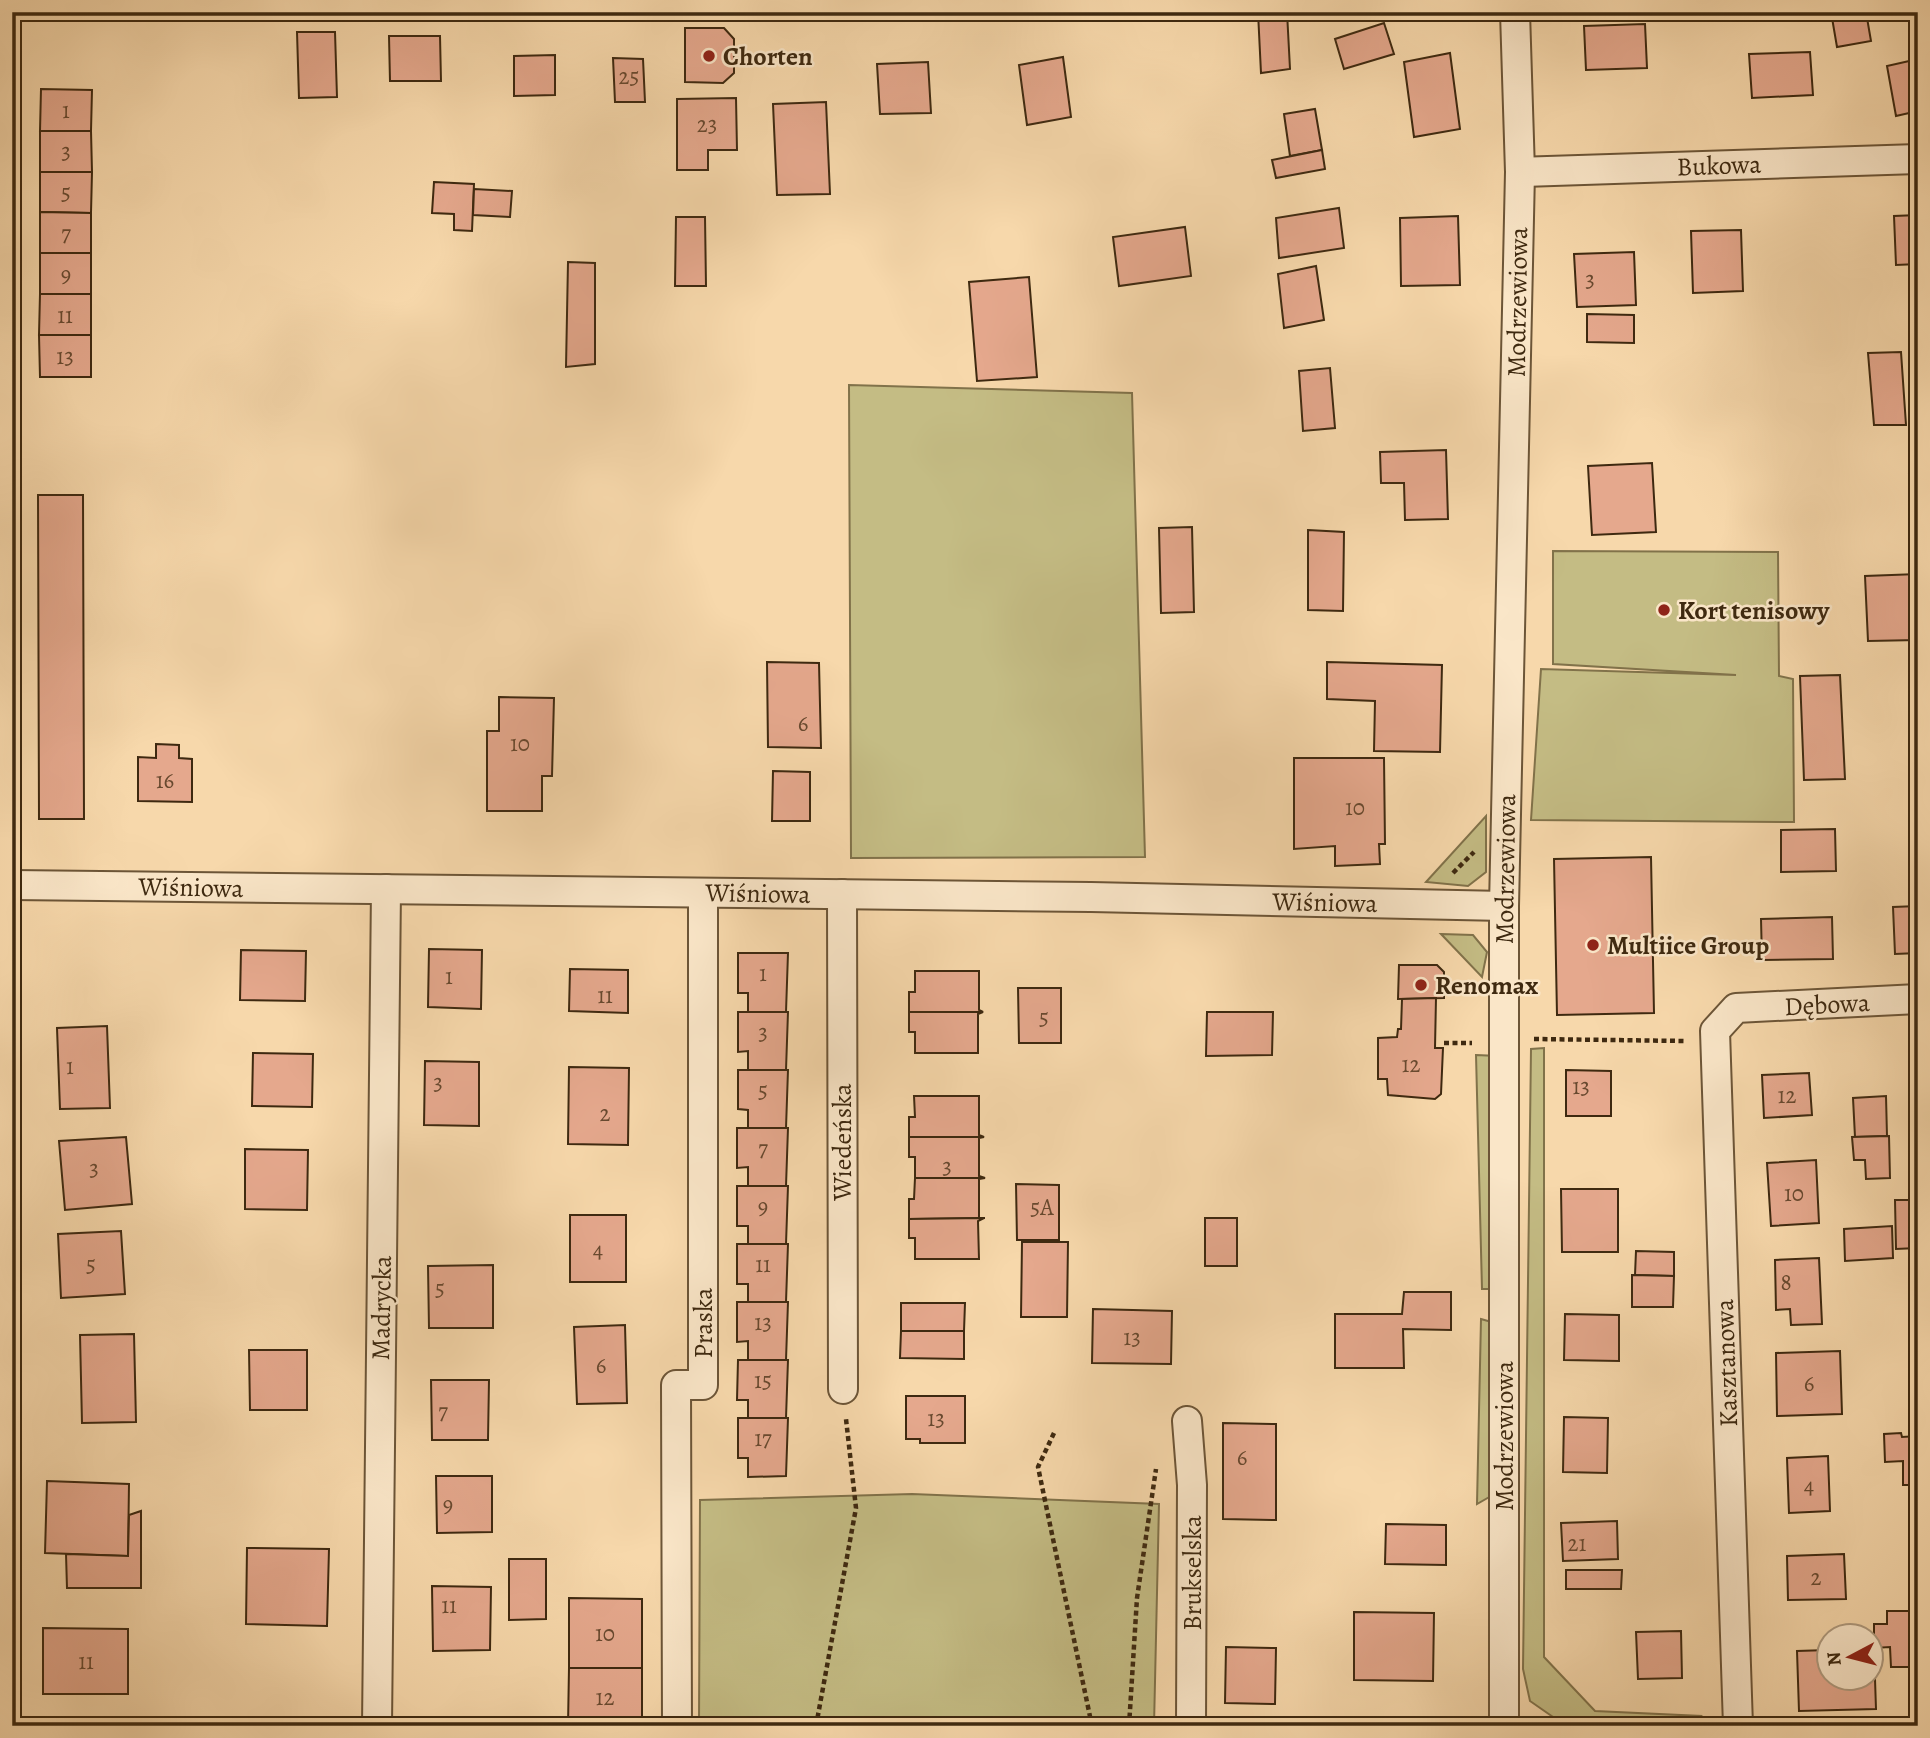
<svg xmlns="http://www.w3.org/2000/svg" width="1930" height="1738" font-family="Alegreya,serif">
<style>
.green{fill:#c4bc84;stroke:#81724a;stroke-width:2}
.building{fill:#e5a88d;stroke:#3e2910;stroke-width:2}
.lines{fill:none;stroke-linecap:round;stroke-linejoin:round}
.street-casing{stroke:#6c5537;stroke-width:32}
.path{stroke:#3e2910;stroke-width:4.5;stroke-dasharray:5 3.5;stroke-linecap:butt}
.street{stroke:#fae6c8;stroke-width:28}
.poi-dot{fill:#8f2418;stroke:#fae6c8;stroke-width:2.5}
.labels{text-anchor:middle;stroke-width:5;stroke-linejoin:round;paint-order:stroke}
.number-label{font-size:23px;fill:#68492f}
.poi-label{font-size:26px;font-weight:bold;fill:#3e2910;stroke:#fae6c8;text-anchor:start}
.street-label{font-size:26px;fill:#3e2910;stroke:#fae6c8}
</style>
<rect width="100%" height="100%" fill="#f7d8ab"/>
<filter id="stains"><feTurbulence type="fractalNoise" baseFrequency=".00286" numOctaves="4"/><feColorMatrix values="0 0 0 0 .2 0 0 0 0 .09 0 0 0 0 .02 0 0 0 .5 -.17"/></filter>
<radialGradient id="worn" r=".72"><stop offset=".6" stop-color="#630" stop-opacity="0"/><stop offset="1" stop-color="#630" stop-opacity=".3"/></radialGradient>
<!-- green -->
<g class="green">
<path d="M849,385L1132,393L1145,857L851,858Z"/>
<path d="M1553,551L1778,552L1779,676L1793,679L1794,822L1531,820L1541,669L1736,675L1553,664Z"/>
<path d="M1486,816V872L1468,886L1426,882Z"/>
<path d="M1441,934L1473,935L1487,952L1482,977Z"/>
<path d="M1544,1048V1657L1595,1711L1701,1716L1695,1726L1556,1719L1530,1701L1523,1669L1531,1049Z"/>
<path d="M1476,1055L1498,1056L1496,1289H1482Z"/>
<path d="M1481,1319L1495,1323L1491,1496L1477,1504Z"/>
<path d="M912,1494L1159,1504L1154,1726H699L700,1500Z"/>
</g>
<!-- building -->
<g class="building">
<path d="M1258,12H1287L1290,69L1261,73Z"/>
<path d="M1831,12H1866L1871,41L1837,47Z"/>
<path d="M1384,23L1394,54L1344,69L1335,39Z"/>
<path d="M1645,24L1647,68L1586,70L1584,26Z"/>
<path d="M685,28H724L734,39V73L723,83L685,82Z"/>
<path d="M297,32H335L337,97L299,98Z"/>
<path d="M389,36H440L441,81H390Z"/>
<path d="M1810,52L1813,95L1752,98L1749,54Z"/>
<path d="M1450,53L1460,129L1414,137L1404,62Z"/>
<path d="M555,55V95L514,96V56Z"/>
<path d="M1063,57L1071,117L1027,125L1019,65Z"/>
<path d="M613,58L643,59L645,102H615Z"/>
<path d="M1918,59V111L1896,116L1887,66Z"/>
<path d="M928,62L931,113L880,114L877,64Z"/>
<path d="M41,89L92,90L91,131H40Z"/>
<path d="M736,98L737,150H708V170H677V99Z"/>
<path d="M826,102L830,194L777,195L773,104Z"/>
<path d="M1315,109L1322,150L1290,156L1284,114Z"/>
<path d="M40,131H91L92,172H40Z"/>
<path d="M1322,150L1325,169L1276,178L1272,160Z"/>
<path d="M40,172H92L91,213L40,212Z"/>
<path d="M434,182L474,184L472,231L454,230V214L432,213Z"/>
<path d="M474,189L512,191L510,217L473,215Z"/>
<path d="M1339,208L1344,248L1279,258L1276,218Z"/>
<path d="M40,212L91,213V253H40Z"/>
<path d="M1918,215V264L1896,265L1894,216Z"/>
<path d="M1458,216L1460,285L1401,286L1400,218Z"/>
<path d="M676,217H705L706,286H675Z"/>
<path d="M1185,227L1191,276L1119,286L1113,237Z"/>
<path d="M1741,230L1743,291L1693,293L1691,231Z"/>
<path d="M1634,252L1636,305L1577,307L1574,254Z"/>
<rect x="40" y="253" width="51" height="41"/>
<path d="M568,262L595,263V364L566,367Z"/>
<path d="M1316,266L1324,320L1284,328L1278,274Z"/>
<path d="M1029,277L1037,377L977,381L969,282Z"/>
<path d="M40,294H91V335H39Z"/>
<path d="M1587,314L1634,315V343L1587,342Z"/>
<path d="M39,335H91V377H40Z"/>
<path d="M1901,352L1906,425H1874L1868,353Z"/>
<path d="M1330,368L1335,428L1303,431L1299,371Z"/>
<path d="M1446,450L1448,519L1405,520L1404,483H1381L1380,452Z"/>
<path d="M1652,463L1656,532L1592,535L1588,466Z"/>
<path d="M1909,474H1918V527H1911Z"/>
<path d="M38,495H83L84,819H39Z"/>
<path d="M1192,527L1194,612L1161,613L1159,528Z"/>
<path d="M1308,530L1344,532L1343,611L1308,610Z"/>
<path d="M1918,574V640L1868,641L1865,576Z"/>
<path d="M767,662L819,663L821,748L768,747Z"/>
<path d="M1327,662L1442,665L1440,752L1374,751L1375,701L1327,699Z"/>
<path d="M1840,675L1845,779L1804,780L1800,676Z"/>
<path d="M499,697L554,698L552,776H542V811H487V731H499Z"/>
<path d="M156,744L179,745V758L192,759V802L138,801V757L156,758Z"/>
<path d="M1294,758H1384L1385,844H1379L1380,864L1335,866V846L1294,849Z"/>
<path d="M773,771L810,772V821H772Z"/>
<path d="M1835,829L1836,871L1781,872V830Z"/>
<path d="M1651,857L1654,1013L1557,1015L1554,859Z"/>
<path d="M1918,906V953L1895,954L1893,907Z"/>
<path d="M1832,917L1833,959L1762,960L1761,919Z"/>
<path d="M429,949L482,950L481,1009L428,1007Z"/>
<path d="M241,950L306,951L305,1001L240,1000Z"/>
<path d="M738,953H788L786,1012H748V993H738Z"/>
<path d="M1399,965H1437L1444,972V998L1398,999Z"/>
<path d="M570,969L628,970V1013L569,1011Z"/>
<path d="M915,971H979V1010L983,1012H909V992H915Z"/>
<path d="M1018,988H1061V1043H1019Z"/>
<path d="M1436,998L1435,1048H1443L1441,1094L1435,1099L1388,1095L1387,1079H1378V1038L1397,1037L1398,1029H1401L1402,999Z"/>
<path d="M738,1012H788L786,1070H748V1051L738,1052Z"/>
<path d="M909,1012H983L978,1014V1053H915V1032H909Z"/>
<path d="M1207,1012H1273L1272,1055L1206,1056Z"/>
<path d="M107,1026L110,1108L60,1109L57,1028Z"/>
<path d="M253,1053L313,1054L312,1107L252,1106Z"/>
<path d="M425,1061L479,1062V1126L424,1125Z"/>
<path d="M569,1067L629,1068L628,1145L568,1144Z"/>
<path d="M738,1070H788L786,1128H748V1110L738,1109Z"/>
<path d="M1566,1070L1611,1071V1116H1566Z"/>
<path d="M1809,1073L1812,1115L1764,1118L1762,1075Z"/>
<path d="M914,1096H979V1135L984,1137H909V1117H915Z"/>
<path d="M1886,1096L1887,1136L1855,1137L1853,1098Z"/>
<path d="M737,1128H788L786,1186H748V1167L737,1168Z"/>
<path d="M1889,1136L1890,1178L1866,1179L1865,1160H1854L1852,1137Z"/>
<path d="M126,1137L132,1204L65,1210L59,1141Z"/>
<path d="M909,1137H984L979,1138V1176L985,1178H915V1157H909Z"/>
<path d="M245,1149L308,1150L307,1210L245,1209Z"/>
<path d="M1816,1160L1819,1223L1771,1226L1767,1163Z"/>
<path d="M915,1178H985L979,1179V1218H985L909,1219V1199H914Z"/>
<path d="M1016,1184L1059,1185V1240H1017Z"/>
<path d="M737,1186H788L786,1244H748V1226H737Z"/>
<path d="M1561,1189H1618V1252H1562Z"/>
<path d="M1895,1200H1915L1917,1248L1896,1249Z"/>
<rect x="570" y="1215" width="56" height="67"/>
<path d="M984,1218L978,1221L979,1259H915V1238H909V1219Z"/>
<rect x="1205" y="1218" width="32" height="48"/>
<path d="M1892,1226L1893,1258L1845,1261L1844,1229Z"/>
<path d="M121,1231L125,1294L61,1298L58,1234Z"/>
<path d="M1022,1242H1068L1067,1317H1021Z"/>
<path d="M737,1244H788L786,1302H748V1284H737Z"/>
<path d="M1636,1251L1674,1252V1276L1635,1275Z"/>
<path d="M1819,1258L1822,1324L1791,1325L1790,1309L1776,1310L1775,1260Z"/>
<path d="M493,1265V1328H429L428,1266Z"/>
<path d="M1632,1275L1674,1276L1673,1307H1632Z"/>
<path d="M1404,1292H1451V1330L1403,1329L1404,1368H1335V1314H1402Z"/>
<path d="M737,1302H788L786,1360H748V1341L737,1342Z"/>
<path d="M901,1303H965L964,1331H901Z"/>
<path d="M1093,1309L1172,1311L1171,1364L1092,1363Z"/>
<path d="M1565,1314L1619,1315V1361L1564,1360Z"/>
<path d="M625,1325L627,1403L577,1404L574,1327Z"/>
<path d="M901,1331H964V1359L900,1358Z"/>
<path d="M134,1334L136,1422L82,1423L80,1335Z"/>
<path d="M249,1350H307V1410H250Z"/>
<path d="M1840,1351L1842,1414L1777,1416L1776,1353Z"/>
<path d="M738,1360H788L786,1418H748V1400H737Z"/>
<path d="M431,1380H489L488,1440H432Z"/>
<path d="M906,1396H965V1443H920V1439H906Z"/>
<path d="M1564,1417L1608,1418L1607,1473L1563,1472Z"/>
<path d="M738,1418H788L786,1476L748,1477V1458H738Z"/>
<path d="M1223,1423L1276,1424V1520L1223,1519Z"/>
<path d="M1901,1433L1902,1437L1918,1436V1485H1903V1461L1885,1462L1884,1434Z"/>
<path d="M1828,1456L1830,1511L1789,1513L1787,1458Z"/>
<path d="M436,1476H492V1532L437,1533Z"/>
<path d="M47,1481L129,1484L128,1556L45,1553Z"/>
<path d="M141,1511V1588H67L66,1554L128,1556L129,1515Z"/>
<path d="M1617,1521L1618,1559L1563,1561L1561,1523Z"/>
<path d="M1386,1524L1446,1525V1565L1385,1564Z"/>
<path d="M247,1548L329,1549L327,1626L246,1624Z"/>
<path d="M1844,1554L1846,1599L1788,1600L1787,1556Z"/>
<path d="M509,1559H546V1619L509,1620Z"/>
<path d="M1566,1570H1622L1621,1589H1566Z"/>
<path d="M432,1586L491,1587L490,1650L433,1651Z"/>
<path d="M569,1598L642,1599V1668H569Z"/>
<path d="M1887,1611H1909L1910,1641H1918V1659H1911V1667H1891L1890,1647L1874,1648V1624H1887Z"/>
<path d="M1354,1612L1434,1613L1433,1681L1354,1680Z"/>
<path d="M43,1628L128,1629V1694H43Z"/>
<path d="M1681,1631L1682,1678L1638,1679L1636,1632Z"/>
<path d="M1226,1647L1276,1648L1275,1704L1225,1703Z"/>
<path d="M1870,1649H1874L1876,1709L1799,1711L1797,1651L1828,1650V1678H1870Z"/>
<path d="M569,1668H642V1726H568Z"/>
</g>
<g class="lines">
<!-- street casing -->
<g class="street-casing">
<g id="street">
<path d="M1520,172L1918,159"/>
<path d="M12,885L1091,897L1504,906"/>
<path d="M842,894L843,1389"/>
<path d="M1187,1421L1192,1485L1191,1726"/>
<path d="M377,1726L386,889"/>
<path d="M677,1726L676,1385H703V893"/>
<path d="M1504,1726V906L1520,172L1515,12"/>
<path d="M1738,1726L1715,1031L1736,1008L1918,999"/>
</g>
</g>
<!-- path -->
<g class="path">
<path d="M1453,873L1474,852"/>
<path d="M1534,1039L1686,1041"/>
<path d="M1444,1043H1472"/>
<path d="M1054,1433L1038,1467L1092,1726"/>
<path d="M816,1726L856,1508L846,1419"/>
<path d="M1129,1726L1137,1598L1156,1469"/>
</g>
<!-- street -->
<use href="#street" class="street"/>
</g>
<!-- markers -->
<g class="poi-dot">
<circle cx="709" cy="56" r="7"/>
<circle cx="1664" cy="610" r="7"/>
<circle cx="1593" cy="945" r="7"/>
<circle cx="1421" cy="985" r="7"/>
</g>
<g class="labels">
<!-- number labels -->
<g class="number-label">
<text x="629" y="84">25</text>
<text x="66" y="118">1</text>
<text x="707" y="132">23</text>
<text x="66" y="159">3</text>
<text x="66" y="200">5</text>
<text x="66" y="241">7</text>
<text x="66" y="282">9</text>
<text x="1590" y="287">3</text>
<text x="65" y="323">11</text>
<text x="65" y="364">13</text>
<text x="803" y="731">6</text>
<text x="520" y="751">10</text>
<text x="165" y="788">16</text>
<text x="1355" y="815">10</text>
<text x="763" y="981">1</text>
<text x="449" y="984">1</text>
<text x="605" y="1003">11</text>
<text x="1044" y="1025">5</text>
<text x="763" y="1040">3</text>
<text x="1411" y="1072">12</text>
<text x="70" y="1074">1</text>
<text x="438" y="1090">3</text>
<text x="1581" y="1094">13</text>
<text x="763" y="1098">5</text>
<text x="1787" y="1103">12</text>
<text x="605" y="1121">2</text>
<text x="763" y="1156">7</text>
<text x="947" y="1174">3</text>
<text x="94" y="1176">3</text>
<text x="1794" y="1201">10</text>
<text x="763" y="1214">9</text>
<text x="1042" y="1215">5A</text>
<text x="598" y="1257">4</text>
<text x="91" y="1272">5</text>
<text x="763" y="1272">11</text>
<text x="1786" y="1290">8</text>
<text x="440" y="1296">5</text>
<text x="763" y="1330">13</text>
<text x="1132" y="1345">13</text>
<text x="601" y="1373">6</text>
<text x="763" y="1388">15</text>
<text x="1809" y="1391">6</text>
<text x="443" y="1419">7</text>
<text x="936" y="1426">13</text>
<text x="763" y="1446">17</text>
<text x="1242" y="1465">6</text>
<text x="1809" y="1493">4</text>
<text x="448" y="1512">9</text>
<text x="1577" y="1551">21</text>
<text x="1816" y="1585">2</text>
<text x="449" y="1613">11</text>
<text x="605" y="1641">10</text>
<text x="86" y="1669">11</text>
<text x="605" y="1705">12</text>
</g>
<!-- poi labels -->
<g class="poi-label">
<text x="723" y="65">Chorten</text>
<text x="1678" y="619">Kort tenisowy</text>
<text x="1607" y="954">Multiice Group</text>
<text x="1435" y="994">Renomax</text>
</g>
<!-- street labels -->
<g class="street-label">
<text transform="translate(1719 165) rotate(-2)" y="9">Bukowa</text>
<text transform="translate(1517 302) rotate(-89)" y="9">Modrzewiowa</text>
<text transform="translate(1505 869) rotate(-89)" y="9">Modrzewiowa</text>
<text transform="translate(191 887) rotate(1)" y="9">Wiśniowa</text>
<text transform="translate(758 893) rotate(1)" y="9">Wiśniowa</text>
<text transform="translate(1325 902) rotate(1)" y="9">Wiśniowa</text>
<text transform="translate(1827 1004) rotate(-3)" y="9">Dębowa</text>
<text transform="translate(842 1142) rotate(-90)" y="9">Wiedeńska</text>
<text transform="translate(381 1308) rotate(-89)" y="9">Madrycka</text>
<text transform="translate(703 1323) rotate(-90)" y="9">Praska</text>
<text transform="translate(1726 1363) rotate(-92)" y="9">Kasztanowa</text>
<text transform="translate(1504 1436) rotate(-90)" y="9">Modrzewiowa</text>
<text transform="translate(1192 1573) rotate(-90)" y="9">Brukselska</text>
</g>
</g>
<!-- margin -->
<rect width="1930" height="1738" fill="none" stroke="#f7d8ab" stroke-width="42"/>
<rect x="14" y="14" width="1902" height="1710" fill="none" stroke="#3e2910" stroke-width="3.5"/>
<rect x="21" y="21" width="1888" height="1696" fill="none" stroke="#3e2910" stroke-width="2"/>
<!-- north arrow -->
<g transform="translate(1850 1657) rotate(263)"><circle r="33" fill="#fae6c8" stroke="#af9a7e" stroke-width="2"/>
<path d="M0-5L12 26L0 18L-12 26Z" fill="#8f2418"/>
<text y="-10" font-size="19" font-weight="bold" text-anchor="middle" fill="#3e2910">N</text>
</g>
<rect width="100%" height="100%" filter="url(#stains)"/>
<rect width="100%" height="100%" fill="url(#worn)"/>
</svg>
